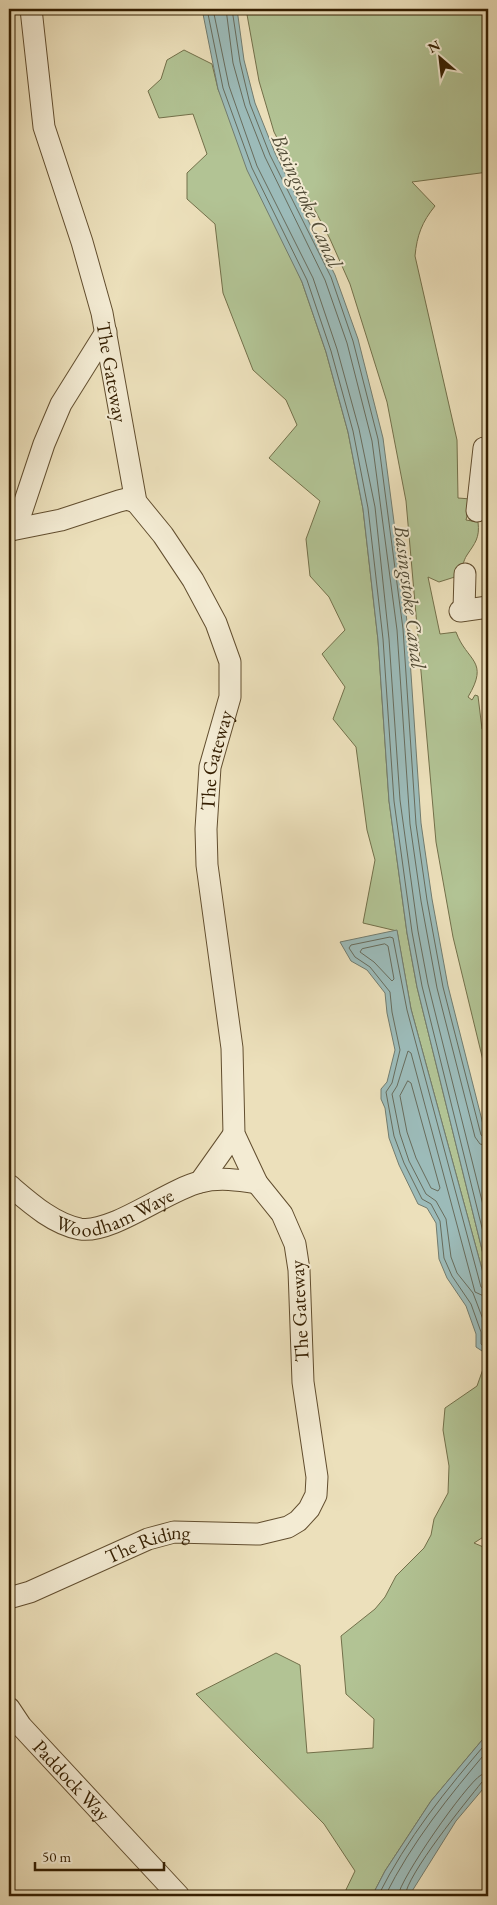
<svg xmlns="http://www.w3.org/2000/svg" width="497" height="1905" font-family="'EB Garamond',serif">
<style>
.green{fill:#b2c394;stroke:#73704a}
.water{fill:#9cbbb9;stroke:#727c6f}
.lines{fill:none;stroke-linecap:round;stroke-linejoin:round}
.shore{stroke:#686c5c;stroke-width:1}
.street-casing{stroke:#624e2f;stroke-width:23}
.street{stroke:#f3ebd3;stroke-width:21}
.labels{text-anchor:middle;stroke-width:4;stroke-linejoin:round;paint-order:stroke}
.street-label{font-size:20px;fill:#341e00;stroke:#f3ebd3}
.water-label{font-size:21px;font-style:italic;fill:#534d38;stroke:#f3ebd3}
</style>
<rect width="100%" height="100%" fill="#ece0bb"/>
<filter id="stains"><feTurbulence type="fractalNoise" baseFrequency=".004" numOctaves="4"/><feColorMatrix values="0 0 0 0 .2 0 0 0 0 .09 0 0 0 0 .02 0 0 0 .5 -.17"/></filter>
<radialGradient id="worn" r=".72"><stop offset=".6" stop-color="#630" stop-opacity="0"/><stop offset="1" stop-color="#630" stop-opacity=".3"/></radialGradient>
<!-- green -->
<g class="green">
<path d="M246,9H488V172L412,182L435,206C422,222 417,235 415,256L457,440L458,498L471,499L466,520L478,522C480,538 475,543 467,555C463,561 462,569 461,575L439,582L428,577L440,634L456,632C467,662 490,660 468,697L472,700L475,695L478,696L482,729L488,730V1081L453,937L436,842L406,501L387,402L350,284L330,239L274,132L259,81Z"/>
<path d="M184,50L212,64L218,89L302,282L326,352L348,432L363,509L378,640L389,801L407,933L417,987L488,1274V1305L486,1284L411,1009L397,931L363,923L375,860L367,830L356,747L333,719L345,687L322,654L345,630L329,597L310,576L306,539L320,501L269,458L297,425L286,400L253,370L223,293L215,224L187,199V173L207,154L193,114L159,118L148,91L161,79L167,60Z"/>
<path d="M488,1355V1534L474,1543L488,1549V1733L431,1801L385,1871L372,1896H343L355,1871L324,1824L196,1694L276,1653L300,1665L307,1753L373,1748L374,1719L346,1694L341,1636L375,1609L385,1597L396,1576L424,1548L431,1535L434,1519L448,1493L449,1466L443,1430L445,1408L477,1386Z"/>
</g>
<!-- water -->
<g class="water">
<path d="M202,9H237L244,60L255,103L275,153L335,275L358,339L383,438L408,629L421,823L432,899L448,986L488,1144V1274L417,987L407,933L389,801L378,640L363,509L348,432L326,352L302,282L247,170L218,89Z"/>
<path d="M397,930L411,1009L486,1284L488,1305V1355L476,1347V1334L466,1306L447,1278L439,1259L436,1223L427,1208L418,1204L399,1165L389,1138L385,1108L381,1099V1089L387,1082L395,1050L387,1013L385,993L367,970L351,961L340,942Z"/>
<path d="M488,1733V1783L456,1821L409,1896H372L385,1871L431,1801Z"/>
</g>
<g class="lines">
<!-- shore -->
<g class="shore">
<path d="M207,9L223,88L252,168L307,280L331,351L353,431L368,508L383,639L394,801L412,932L422,986L488,1252"/>
<path d="M213,9L229,86L257,166L313,278L337,349L359,429L375,507L389,639L400,800L418,931L428,984L488,1225"/>
<path d="M226,9L233,63L245,106L265,157L325,280L347,343L372,441L397,630L410,824L421,901L437,988L475,1137L480,1144L488,1146"/>
<path d="M232,9L240,62L250,104L270,155L331,277L353,341L378,439L403,629L416,824L427,900L443,987L481,1135L488,1140"/>
<path d="M385,944L388,946L394,979L392,981L374,962L360,952L362,949Z"/>
<path d="M408,1081L411,1083L440,1188L438,1191L431,1188L416,1158L407,1132L400,1096Z"/>
<path d="M488,1291L481,1287L407,1010L393,938L390,937L351,945L349,948L355,957L370,967L390,992L392,1012L400,1050L392,1083L386,1092L394,1136L404,1163L422,1199L431,1204L440,1221L444,1258L452,1276L471,1304L481,1332V1344L488,1350"/>
<path d="M488,1298L475,1292L411,1053L408,1051L397,1086L392,1094L400,1134L409,1161L426,1194L436,1201L446,1219L451,1257L457,1273L473,1293L487,1330L488,1342"/>
<path d="M378,1896C407,1838 446,1790 488,1741"/>
<path d="M385,1896C412,1842 449,1796 488,1750"/>
<path d="M398,1896C399,1880 466,1784 481,1775C484,1774 485,1774 488,1774"/>
<path d="M405,1896C407,1874 466,1802 482,1782L488,1780"/>
</g>
<!-- street casing -->
<g class="street-casing">
<g id="street">
<path d="M477,511L484,448"/>
<path d="M11,530L61,520L119,501L127,499L136,502"/>
<path d="M9,531L21,513L44,444L61,404L106,332"/>
<path d="M464,610L465,574"/>
<path d="M460,611L488,607"/>
<path d="M200,1182L234,1134"/>
<path id="s1" d="M9,1185C29,1202 53,1224 80,1229C112,1234 167,1190 200,1182C219,1177 239,1180 257,1183"/>
<path id="s2" d="M9,1598L30,1592L148,1539L174,1532L259,1534L288,1527L298,1521L309,1509L316,1495L317,1477L303,1382L299,1270L295,1244L282,1214L257,1183L234,1134L232,1048L207,865L206,829L210,767L230,697V662L216,623L193,580L163,535L136,502L102,313L82,242L44,127L31,9"/>
<path id="s3" d="M9,1708L21,1726L179,1896"/>
</g>
</g>
<!-- street -->
<use href="#street" class="street"/>
</g>
<g class="labels">
<!-- street labels -->
<g class="street-label">
<text transform="translate(112 372) rotate(80)" y="7">The Gateway</text>
<text dy="7" stroke="none"><textPath href="#s2" startOffset="1092">The Gateway</textPath></text>
<text dy="7" stroke="none"><textPath href="#s1" startOffset="122">Woodham Waye</textPath></text>
<text transform="translate(299 1311) rotate(-93)" y="7">The Gateway</text>
<text dy="7" stroke="none"><textPath href="#s2" startOffset="150">The Riding</textPath></text>
<text dy="7" stroke="none"><textPath href="#s3" startOffset="96">Paddock Way</textPath></text>
</g>
<!-- water labels -->
<g class="water-label">
<text transform="translate(307 201) rotate(66)" y="7">Basingstoke Canal</text>
<text transform="translate(410 597) rotate(83)" y="7">Basingstoke Canal</text>
</g>
</g>
<!-- margin -->
<rect width="497" height="1905" fill="none" stroke="#ece0bb" stroke-width="30"/>
<rect x="10" y="10" width="477" height="1885" fill="none" stroke="#341e00" stroke-width="2.5"/>
<rect x="15" y="15" width="467" height="1875" fill="none" stroke="#341e00"/>
<!-- north arrow -->
<g transform="translate(440 58) rotate(332)" stroke="#f3ebd3" stroke-width="4" paint-order="stroke">
<path d="M0-4L9 19L0 12L-9 19Z" fill="#341e00"/>
<text y="-8" font-size="14" font-weight="bold" text-anchor="middle" fill="#341e00">N</text>
</g>
<!-- scale -->
<path d="M35 1862v8h129v-8" fill="none" stroke="#341e00" stroke-width="2.5"/>
<text x="42" y="1862" font-size="15" fill="#341e00" stroke="#f3ebd3" stroke-width="4" paint-order="stroke">50 m</text>
<rect width="100%" height="100%" filter="url(#stains)"/>
<rect width="100%" height="100%" fill="url(#worn)"/>
</svg>
